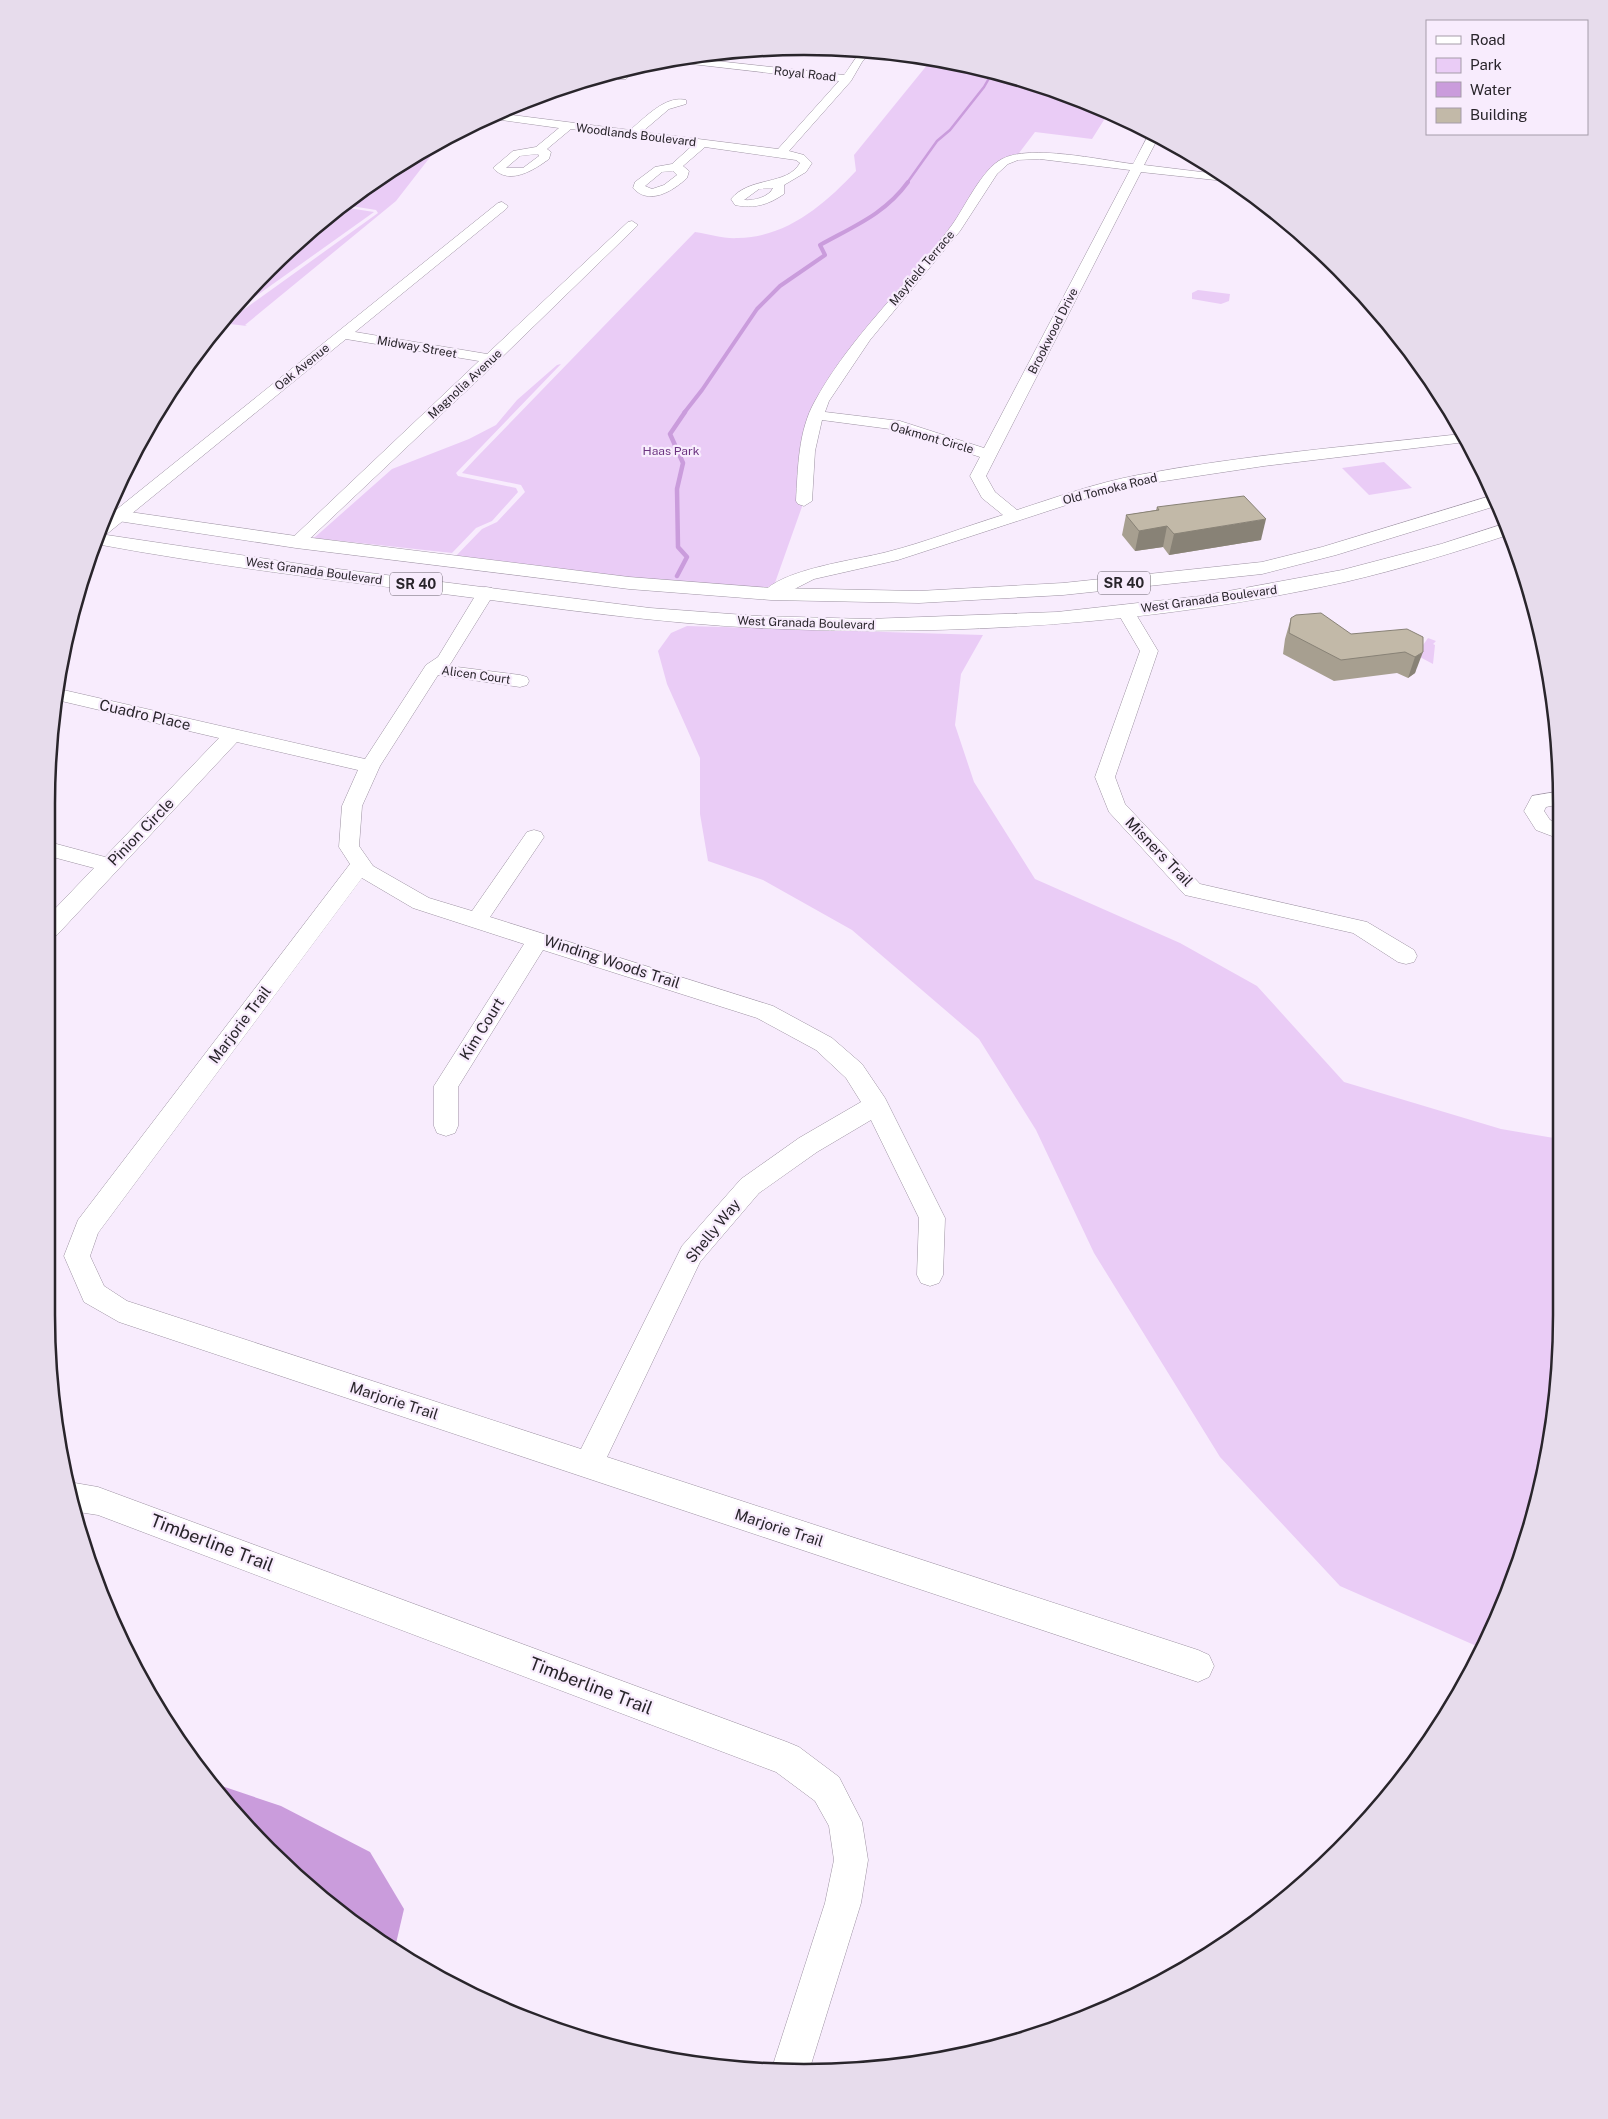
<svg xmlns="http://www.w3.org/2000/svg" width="1608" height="2119" font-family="'Public Sans',sans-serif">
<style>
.green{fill:#eaccf6}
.water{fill:#ca9cdc}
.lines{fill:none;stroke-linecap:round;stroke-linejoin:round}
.stream-far2{stroke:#ca9cdc;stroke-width:2.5}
.stream-far1{stroke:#ca9cdc;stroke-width:4}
.stream{stroke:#ca9cdc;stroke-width:4.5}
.minor-casing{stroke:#9d92a2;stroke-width:1}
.major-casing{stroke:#9d92a2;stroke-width:1}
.minor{fill:#fff;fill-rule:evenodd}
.major{fill:#fff;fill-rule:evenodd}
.wall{fill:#a79f90}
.shaded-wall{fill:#888276}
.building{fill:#c2b9a8;stroke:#888276}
.labels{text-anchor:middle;stroke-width:4.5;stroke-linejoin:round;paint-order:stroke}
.far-street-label{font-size:12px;fill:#29252b;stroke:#f8ecfd}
.far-park-label{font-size:12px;fill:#6c3480;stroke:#f8ecfd}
.shield{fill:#f8ecfd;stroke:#67616a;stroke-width:1}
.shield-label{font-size:14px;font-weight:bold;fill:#29252b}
.street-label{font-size:15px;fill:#29252b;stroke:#f8ecfd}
.near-street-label{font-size:18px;fill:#29252b;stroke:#f8ecfd}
.rim{fill:none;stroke:#29252b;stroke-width:2.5}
</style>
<rect width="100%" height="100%" fill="#f8ecfd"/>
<!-- green -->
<g class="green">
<path d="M932,59L952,61L1094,104L1109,112L1092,139L1035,132L1016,157L1004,162L822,401L804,501L771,594L452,560L482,529L497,522L525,492L521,485L462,473L477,457L695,232C709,234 724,239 738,238C787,237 824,205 856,171L854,155Z"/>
<path d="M441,143L396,201L245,325L247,326L221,323L228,321L378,213L376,210L345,205L383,174Z"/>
<path d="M342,207L374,212L224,319L268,268Z"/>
<path d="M1198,290L1230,294L1229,301L1221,304L1192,299V293Z"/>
<path d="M561,364L456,473L458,476L516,488L518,492L492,521L476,528L452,553L314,538L392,469L469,439L496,425L517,400L557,365Z"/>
<path d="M1384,462L1412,488L1369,495L1342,468Z"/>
<path d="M687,626L983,635L961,674L955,725L974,782L1035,879L1180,943L1257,986L1344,1082L1501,1129L1560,1139L1562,1315L1555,1414L1521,1559L1481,1648L1340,1586L1220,1457L1094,1253L1036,1130L979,1039L852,930L763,880L708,861L700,814V758L667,684L658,651L671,633Z"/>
<path d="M1428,638L1436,641L1433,644L1435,645L1433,664L1416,655Z"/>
</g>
<!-- water -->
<path class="water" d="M207,1781L281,1806L370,1852L404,1909L394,1952L383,1945L268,1851Z"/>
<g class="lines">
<!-- stream-far2 -->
<path class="stream-far2" d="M907,183L937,141L950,130L984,87L992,73"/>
<!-- stream-far1 -->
<path class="stream-far1" d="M684,413L702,390L757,309L780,286L825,255L820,245C854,226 885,214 908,182"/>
<!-- stream -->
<path class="stream" d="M677,576L687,557L678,547L677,489L683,463L670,434L685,412"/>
<!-- minor casing -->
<g class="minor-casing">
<g id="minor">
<path d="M860,52L870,53L862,62L851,81L789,151L804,155L812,163L806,172L784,185V194C768,205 754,209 735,205L731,199C750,176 787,186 800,163L796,160L705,147L683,166L689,171L687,178C673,191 649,206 633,188L635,182L655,167L672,164L693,145L571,129L547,149L551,152L549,159C534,170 509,186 493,168L513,151L536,147L559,128L487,118L496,113L630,130C645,118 665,95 686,100V104L669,109L642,132L778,149L839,81L674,62L669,60L689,58L844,75ZM538,154L539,156L523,168H506L520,156ZM673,171L677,175L664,185L652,189L645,186L662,172ZM773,188C769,197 754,201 744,200L759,189Z"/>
<path d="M639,66L626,79H618L617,77L623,71Z"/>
<path d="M1149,134L1158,138L1144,165L1226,175L1234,182L1141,172L986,476L995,492L1017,510C1057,497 1096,483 1138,475C1244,455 1353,446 1461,434L1466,442L1264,466L1138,485L1100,494L898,560L814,579L777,598H765L762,594C780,569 857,560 887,552C926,542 964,527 1003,515L982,498L970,476L980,457L898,430L822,420L815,451L812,501L804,506L798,504L796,501C798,468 798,431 815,401C851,335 908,285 952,225C965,207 982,169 1002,159C1030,144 1100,160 1133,164ZM1040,159L1130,170L984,448L900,421L825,412L829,401L870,340L960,231L997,174L1008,164L1018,160Z"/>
<path d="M502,202L508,206L506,209L355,332L487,354L628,222L632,221L638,225L497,362L302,546H290L288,542L479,361L346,339L108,533H100L106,518L498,203Z"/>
<path d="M486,587L492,588L495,592L449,666L520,675L527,677L529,681L527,685L520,687L438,675L380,766L362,806L359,846L373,866L429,898L472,911L527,832L534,830L541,832L544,837L490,917L773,1006L832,1038L862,1064L885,1098L945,1218L943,1275L939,1283L930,1286L921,1283L917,1275L919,1218L871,1120L817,1152L759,1193L700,1262L607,1457L1198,1650L1209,1655L1214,1666L1209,1677L1198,1682L119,1322L84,1302L64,1256L78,1220L350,864L339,847L342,806L358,770L237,742L57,935L49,937V915L94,868L49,856V842L105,857L219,738L57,700L59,689L365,759L426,665L438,657L480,588ZM362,878L413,908L524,944L434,1086V1126L437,1133L446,1136L455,1133L458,1126V1087L543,950L757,1018L816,1050L846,1078L861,1102L799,1138L741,1179L682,1246L581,1449L127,1301L104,1286L90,1256L98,1233Z"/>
<path d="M1125,605L1131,606L1158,651L1115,777L1125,804L1200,884L1367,922L1414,950L1417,956L1414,962L1406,964L1398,962L1353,933L1185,895L1109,812L1095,777L1140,651L1116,610L1119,606Z"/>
<path d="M1556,792V805L1546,807L1544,811L1550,820L1557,823V838L1536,830L1524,811L1532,796Z"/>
<path d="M69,1482L98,1487L787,1742L799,1747L839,1777L862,1822L868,1860L861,1903L809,2071H771L825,1903L834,1860L829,1826L815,1801L776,1772L98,1515L72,1511L66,1483Z"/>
</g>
</g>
<!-- major casing -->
<g class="major-casing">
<g id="major">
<path d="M1494,495L1499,505L1336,555L1262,574L1063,595L919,603L771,600L629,589L296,548L105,519L109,509L296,536L629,577L771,588L919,591L1063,583L1262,562L1322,547Z"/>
<path d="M1507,523L1511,534C1456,552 1401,569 1345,582C1155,624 953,637 759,628C656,623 554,608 452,595C333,580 214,566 96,544L100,534L314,566L650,608L758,616L868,619L1057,612L1201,596L1342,570L1441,544Z"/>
</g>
</g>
<!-- minor -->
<use href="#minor" class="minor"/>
<!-- major -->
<use href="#major" class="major"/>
</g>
<!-- wall -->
<g class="wall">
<path d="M1157,507L1261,540L1169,555L1163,547L1135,551L1122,535L1126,515L1156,510Z"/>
<path d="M1291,618L1351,634L1423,637L1415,673L1408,678L1397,673L1334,681L1283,654L1285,639Z"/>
</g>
<!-- shaded-wall -->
<g class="shaded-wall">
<path d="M1266,519L1261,540L1169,555L1174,534Z"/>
<path d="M1167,526L1163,547L1135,551L1139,531Z"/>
<path d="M1423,652L1415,673L1408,678L1415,657Z"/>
</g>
<!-- building -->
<g class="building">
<path d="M1244,496L1266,519L1174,534L1167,526L1139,531L1126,515L1159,510L1157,507Z"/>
<path d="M1321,613L1351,634L1407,629L1423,637V652L1415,657L1405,652L1341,660L1289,633L1291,618L1296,615Z"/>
</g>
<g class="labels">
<!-- far-street labels -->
<g class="far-street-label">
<text transform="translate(805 74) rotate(6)" y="4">Royal Road</text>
<text transform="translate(636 135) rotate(7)" y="4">Woodlands Boulevard</text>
<text transform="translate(922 268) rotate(-50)" y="4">Mayfield Terrace</text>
<text transform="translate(1053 331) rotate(-63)" y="4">Brookwood Drive</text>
<text transform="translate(417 347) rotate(10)" y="4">Midway Street</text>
<text transform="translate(302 367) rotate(-39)" y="4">Oak Avenue</text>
<text transform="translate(465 384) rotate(-43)" y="4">Magnolia Avenue</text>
<text transform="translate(932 438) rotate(16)" y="4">Oakmont Circle</text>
<text transform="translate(1110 489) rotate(-14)" y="4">Old Tomoka Road</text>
<text transform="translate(314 571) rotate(8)" y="4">West Granada Boulevard</text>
<text transform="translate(1209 599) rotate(-8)" y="4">West Granada Boulevard</text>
<text transform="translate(806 623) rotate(2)" y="4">West Granada Boulevard</text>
<text transform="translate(476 675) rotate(8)" y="4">Alicen Court</text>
</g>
<!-- far-park labels -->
<g class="far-park-label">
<text x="671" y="455">Haas Park</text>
</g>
<!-- shield labels -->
<g class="shield">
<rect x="1098" y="571.5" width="52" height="23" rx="4"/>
<rect x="390" y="572.5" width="52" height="23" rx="4"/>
</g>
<g class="shield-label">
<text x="1124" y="588">SR 40</text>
<text x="416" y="589">SR 40</text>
</g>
<!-- street labels -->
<g class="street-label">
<text transform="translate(145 715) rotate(13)" y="5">Cuadro Place</text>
<text transform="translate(141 832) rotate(-46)" y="5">Pinion Circle</text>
<text transform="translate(1159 852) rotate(46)" y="5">Misners Trail</text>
<text transform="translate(612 962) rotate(18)" y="5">Winding Woods Trail</text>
<text transform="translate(240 1025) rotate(-53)" y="5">Marjorie Trail</text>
<text transform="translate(482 1029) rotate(-58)" y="5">Kim Court</text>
<text transform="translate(713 1231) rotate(-51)" y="5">Shelly Way</text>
<text transform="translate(394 1401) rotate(18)" y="5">Marjorie Trail</text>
<text transform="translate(779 1528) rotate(18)" y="5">Marjorie Trail</text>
</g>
<!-- near-street labels -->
<g class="near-street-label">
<text transform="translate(212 1543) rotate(21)" y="6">Timberline Trail</text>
<text transform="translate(591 1686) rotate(21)" y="6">Timberline Trail</text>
</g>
</g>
<!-- crop -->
<path d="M0 0H1608V2119H0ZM804 55H804A749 749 0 0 1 1553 804V1315A749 749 0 0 1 804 2064H804A749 749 0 0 1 55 1315V804A749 749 0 0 1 804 55Z" fill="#e7dcec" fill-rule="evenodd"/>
<path class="rim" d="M804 55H804A749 749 0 0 1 1553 804V1315A749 749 0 0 1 804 2064H804A749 749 0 0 1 55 1315V804A749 749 0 0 1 804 55Z"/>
<!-- legend -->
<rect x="1426" y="20" width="162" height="115" fill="#f8ecfd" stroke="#a59ca9"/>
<rect x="1436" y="36" width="25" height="8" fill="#ffffff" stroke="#a59ca9"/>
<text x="1470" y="45" font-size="15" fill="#29252b">Road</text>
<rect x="1436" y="58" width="25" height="15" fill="#eaccf6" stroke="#a59ca9"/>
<text x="1470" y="70" font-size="15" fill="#29252b">Park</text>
<rect x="1436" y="82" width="25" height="15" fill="#ca9cdc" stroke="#a59ca9"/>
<text x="1470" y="95" font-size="15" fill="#29252b">Water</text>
<rect x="1436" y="108" width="25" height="15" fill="#c2b9a8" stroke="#a59ca9"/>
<text x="1470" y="120" font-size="15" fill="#29252b">Building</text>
</svg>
